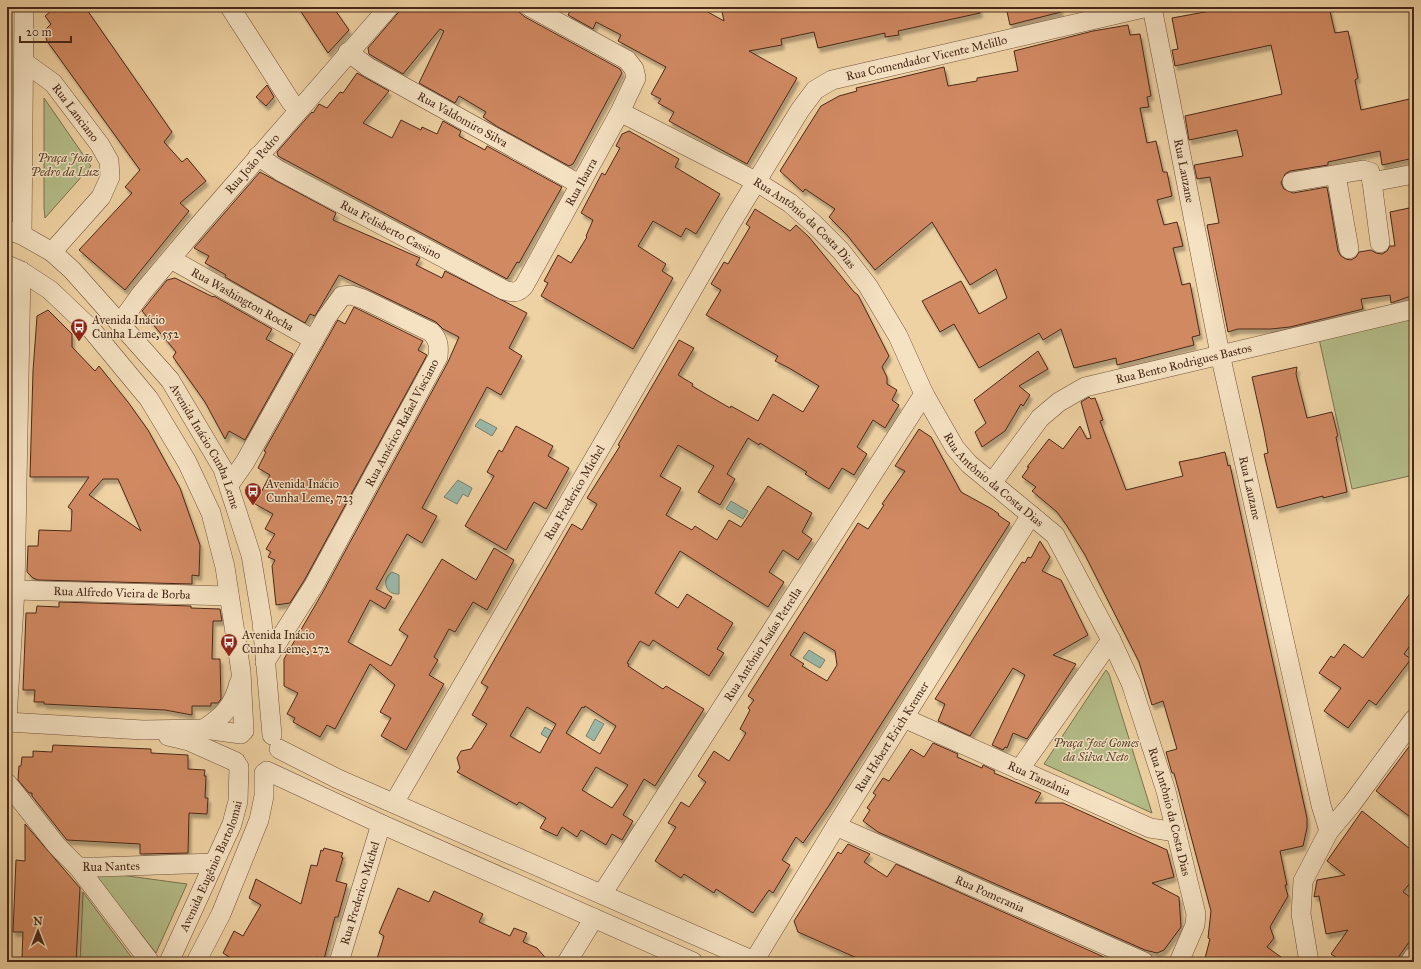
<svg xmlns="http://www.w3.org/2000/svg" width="1421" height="969" font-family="'IM FELL Great Primer',serif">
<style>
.green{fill:#b4bd89;stroke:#7e7251}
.water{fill:#9ab8a7;stroke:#797e6e}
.building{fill:#d18962;stroke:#482819;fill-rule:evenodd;filter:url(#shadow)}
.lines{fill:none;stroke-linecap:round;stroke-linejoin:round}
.minor-casing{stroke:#72523c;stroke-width:20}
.minor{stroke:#f5e2c3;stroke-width:19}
.labels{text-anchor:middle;stroke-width:3;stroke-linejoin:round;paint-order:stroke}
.street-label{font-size:12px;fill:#482819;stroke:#f5e2c3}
.park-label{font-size:12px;font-style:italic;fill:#5e462f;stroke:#f5e2c3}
.poi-label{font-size:12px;fill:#482819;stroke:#f5e2c3;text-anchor:start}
</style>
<defs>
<filter id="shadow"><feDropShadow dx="2.5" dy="4.5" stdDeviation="1" flood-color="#0004"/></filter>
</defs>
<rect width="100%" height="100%" fill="#efd2a3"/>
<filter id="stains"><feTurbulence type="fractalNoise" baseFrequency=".005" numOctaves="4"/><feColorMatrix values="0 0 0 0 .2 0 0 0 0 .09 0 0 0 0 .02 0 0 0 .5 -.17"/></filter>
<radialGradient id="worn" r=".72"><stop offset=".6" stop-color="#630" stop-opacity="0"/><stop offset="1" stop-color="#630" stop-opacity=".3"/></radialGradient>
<!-- green -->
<g class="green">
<path d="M44,98L91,166L45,218L44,208Z"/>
<path d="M1414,312V475L1352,489L1318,334Z"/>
<path d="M1106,670L1109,674L1152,813L1044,764Z"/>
<path d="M91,871L187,884L156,953Z"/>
<path d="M83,892L135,962H80Z"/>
</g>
<!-- water -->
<g class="water">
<path d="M480,419L497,428L492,436L475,426Z"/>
<path d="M458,480L472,488L468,497L463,494L457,504L444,497Z"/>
<path d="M731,501L748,511L743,519L726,509Z"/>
<path d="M392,572L399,575V594C385,595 381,579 392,572Z"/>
<path d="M809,650L825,660L820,668L803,658Z"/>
<path d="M595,719L604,724L594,741L586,736Z"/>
<path d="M545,727L561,736L553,741L541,734Z"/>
</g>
<!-- building -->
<g class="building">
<path d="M56,7H85L172,132L164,142L182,162L187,158L206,181L180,203L189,211L125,290L79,250L132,193L125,187L140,170L47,41L44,31L51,24L45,16Z"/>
<path d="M298,7H333L349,30L328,53Z"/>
<path d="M403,7H513L525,17L620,69L622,73L573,164L569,166L498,127L483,117L486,112L459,96L455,103L419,83L444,31L440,29L403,74L369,54L368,48Z"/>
<path d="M572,7H699L724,21L721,7H979L980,13L898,31L899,35L885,37V33L818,48L814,32L781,39L782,45L749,51L797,78L747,164L669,121L674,112L658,103L661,99L651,94L666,67L618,41L621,35L596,22L593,29L568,15Z"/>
<path d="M1006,7H1060L1061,12L1010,25Z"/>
<path d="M1221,7H1329L1335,33L1348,31L1358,78L1355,80L1361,110L1414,98V158L1382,165L1380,151L1328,162V165L1290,171L1285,174L1281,183L1284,189L1293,193L1327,187L1338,251L1341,256L1346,259L1351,260L1356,257L1359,252L1371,250L1376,253L1382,254L1387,251L1390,246H1395L1390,212L1414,207V295L1391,303L1390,295L1361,299L1363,309L1290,327L1271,329H1238L1228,332L1207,225L1219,223L1210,177L1197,179L1194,165L1243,156L1237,130L1189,140L1185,116L1282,94L1271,45L1175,66L1172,50L1178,49L1172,18L1221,9Z"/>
<path d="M1128,25L1130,35L1140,34L1151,96L1147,97L1149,107L1140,108L1147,143L1156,141L1163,172H1167L1172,196L1157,200L1164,225L1177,222L1183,246L1173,248L1182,285L1190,283L1200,335L1192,337L1194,345L1117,365L1116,358L1074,368L1061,329L1043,340L1039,333L979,368L954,324L940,332L922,301L961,281L979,314L1007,298L996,269L970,285L932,222L875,270L847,235L829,217L835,209L805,189L803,192L780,171L821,106L839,96L857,91L856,88L944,67L948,86L977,81V78L1018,71L1014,51L1093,31Z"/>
<path d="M357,73L389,91L363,123L392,138L401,120L421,130L422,127L437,134L443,121L461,131L459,136L485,150L487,146L562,187L519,263L517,262L507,279L278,156L277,152L312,112L313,113L319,104L327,108L340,92L343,93Z"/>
<path d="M267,85L274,97L266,106L256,97Z"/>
<path d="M629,131L679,159L675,167L720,194L696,234L686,228L681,237L653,221L638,246L666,264L662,271L673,278L633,349L541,296L548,283L544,281L558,255L571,263L587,237L586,236L593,220L581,213L602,173L605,175L620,148L616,146L622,134Z"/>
<path d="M260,172L336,213L333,220L420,258L416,265L442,278L445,271L527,313L509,348L522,356L501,395L487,387L422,508L437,516L422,543L407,534L376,589L392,597L385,609L370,600L348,642L391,666L408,636L399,630L442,559L476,580L494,548L514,560L487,610L473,602L455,632L449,629L434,657L438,660L429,675L444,684L406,750L381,736L391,718L380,712L395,685L370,664L335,729L327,725L320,737L293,722L295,718L287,714L298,693L284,686V659L324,590L448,362L459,337L443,329L436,322L339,275L315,316L310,314L305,323L225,277L226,275L205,263L209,256L194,248Z"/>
<path d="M755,209L790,231L796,225L809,237L854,292L858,295L889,356L882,367L887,377V384L897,390L892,400L899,405L885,428L873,420L857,447L867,454L854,475L842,468L829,489L805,474L807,472L760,443L759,445L748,438L727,474L735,479L720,505L698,492L714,466L678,445L660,476L681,488L666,515L692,530L695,526L717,540L729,520L741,527L768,486L812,513L802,532L812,539L798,560L783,550L769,572L784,582L768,607L680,551L655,593L678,608L687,594L733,623L717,649L724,653L709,676L653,640L649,646L640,641L627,663L629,664L628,666L663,689L666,686L704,709L655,786L644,779L623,815L633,821L622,840L612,834L606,845L581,830L577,837L562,827L557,836L540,828L546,818L523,804L519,802L517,805L457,772L460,768L457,758L461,751L471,749L487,724L472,715L488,687L481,683L572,524L582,530L597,504L587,498L620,446L618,445L679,340L694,348L678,375L693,384L692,386L730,408L731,406L758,421L773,394L803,412L819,386L789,368L775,361L778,356L706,315L721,290L711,284L724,262L728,264L750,227L746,224ZM585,706L616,726L600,754L566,733L582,707L584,708ZM527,707L556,724L540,753L510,736ZM596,767L628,785L612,808L582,790Z"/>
<path d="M175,278L213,297L214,296L272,329L266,339L293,354L245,440L229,431L225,439L205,402L173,357L176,352L142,311L167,280Z"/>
<path d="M354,307L423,341L418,350L427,355L305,579L290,603L276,605L272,566L275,560L268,557L271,552L266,549L275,534L265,529L273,514L255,504L270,475L258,468L266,452L264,451L336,323L338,320L345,324Z"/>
<path d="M48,310L72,334V347L95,371L99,366L128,402L148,430L180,488L200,545L199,576L192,575V584L38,580L33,578L27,572L28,546H38L39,530L71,531L72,510L68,507L89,477H30L33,371L37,316ZM103,479H118L141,531L89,495Z"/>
<path d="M1038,351L1048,369L1019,386L1030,395L1023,406L1021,404L1005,431L982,447L975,432L986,423L974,400Z"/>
<path d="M1297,367L1296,374L1307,418L1332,412L1338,436L1336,437L1347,492L1323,498V496L1277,508L1264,454L1268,453L1264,431L1252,377Z"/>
<path d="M1089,397L1091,399L1095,398L1103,420L1100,421L1126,490L1183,476L1179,462L1199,458L1225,452L1228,466L1230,465L1307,818V828L1303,846L1280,851L1287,885H1285L1288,896L1270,927L1274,938L1267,947L1288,962H1204L1210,939L1208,938L1211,911L1174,773H1172L1166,752L1177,749L1163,701L1152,705L1139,662L1085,555L1067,526L1057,512L1032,491L1036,487L1022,477L1029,467H1027L1049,439L1063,449L1080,426L1087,439L1091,438L1081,402Z"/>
<path d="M516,426L553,446L548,456L569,468L546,509L534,502L506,550L465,526L494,476L487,472L499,450L502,452Z"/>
<path d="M919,429L931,437L961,492L992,509L999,514L998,515L1010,523L828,807L803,843L796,837L782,860L790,865L773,893L769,890L753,913L716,889L714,893L684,874L681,878L655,861L676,827L668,823L681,802L689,807L706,782L698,776L714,751L729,761L746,733L740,729L750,710L748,708L754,700L748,696L858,523L868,529L884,505L882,504L905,471L895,466ZM804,632L835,651L837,665L827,681L802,666L804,664L790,655Z"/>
<path d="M1040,541L1050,557L1042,571L1061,580L1088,635L1053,655L1076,664L1027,739L1013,733L1007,748L1005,747L1003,750L992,745L1025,675L1013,668L970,736L938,721L945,704L935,699L1022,562L1025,563L1028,557L1031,558Z"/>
<path d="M1414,588V640L1404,654L1411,659L1376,705L1369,700L1348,728L1324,711L1341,688L1319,673L1331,656L1334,658L1344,644L1363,658Z"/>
<path d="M59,602L191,606V608L220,609L222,621H213L212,659H220L221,699L218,703H211V706H192V715L165,710L44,704V702H34L35,690H23L26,613H36L37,606L59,607Z"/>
<path d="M1414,740V820L1376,791Z"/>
<path d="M933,743L958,754L957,757L982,768L983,765L995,771L994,773L1041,793L1035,803H1063L1167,850L1174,877L1152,883L1179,897L1181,927L1164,950L1157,953L1145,950L878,832L863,821L870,810L867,808L876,795L873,793L883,778L889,781L911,749L924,757Z"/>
<path d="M53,745L151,749V753L188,755V769L205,770L204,776H206L205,798H208L207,814L189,813L188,853L140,854V844L67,840L32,796V793H29L18,780L19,766H21L22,757H33V751L52,752Z"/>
<path d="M1362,811L1414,852V878L1403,892L1414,900V935L1395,962H1343L1331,954L1348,930L1326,934L1319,896L1314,897L1317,880L1345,875L1327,861Z"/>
<path d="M25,824L80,888L76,962H25V958L22,957L23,932H13L16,860L25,861Z"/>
<path d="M848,844L870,854L864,862L887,877L896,864L1115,962H866L798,932L794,921L838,852L841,854Z"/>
<path d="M324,848L343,853L341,857L343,858L336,881L347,884L338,917H335L324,959L316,957L314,962H229L231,958L223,953L234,931L243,936L261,905L249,898L256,879L301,904L311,865L317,866L321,850L323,851Z"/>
<path d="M398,888L429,902L434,891L483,914L479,922L510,936L514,928L527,933L523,942L537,948L549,962H376L384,936L379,933Z"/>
</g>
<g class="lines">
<!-- minor casing -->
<g class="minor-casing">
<g id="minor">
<path d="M230,7L291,102L298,110"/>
<path id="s1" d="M1152,7L1220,354L1321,805L1329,831L1303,881L1301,914L1309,962"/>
<path id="s2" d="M348,52L368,67L579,184"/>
<path id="s3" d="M24,62L53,83L100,145L109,161L110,177L101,197L52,252"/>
<path id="s4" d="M620,112L757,182L790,203L814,224L841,251L868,286L898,336L924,394L955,448L969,464L1055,535L1111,640L1131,683L1166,791L1196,914L1195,925L1179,962"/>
<path id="s5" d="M258,156L280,171L504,290C513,293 518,293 524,286L620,112L636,78L634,69L627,60L530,7"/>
<path d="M1336,175L1349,249"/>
<path d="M1292,182L1363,170L1370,172L1372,182L1414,174"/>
<path d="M1372,182L1380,243"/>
<path id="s6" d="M7,230L22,235L52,252L72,270L170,380L223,469L251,555L262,621L272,735"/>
<path d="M22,235L24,7"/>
<path id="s7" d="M171,259L314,340"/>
<path d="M7,265L21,271L50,290L91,329L149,399L187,462L211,513L225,567L241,672L244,731"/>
<path id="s8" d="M120,323L141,294L199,225L389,7"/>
<path id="s9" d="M992,483L1040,418L1059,402L1085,387L1414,309"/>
<path d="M229,485L245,462L326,318L342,296L351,295L363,299L431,332C439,340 439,346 438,357L314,585L265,662"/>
<path id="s10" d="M15,590L229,596"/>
<path id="s11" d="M904,718L1150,828L1176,832"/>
<path d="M7,719L15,590L21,271"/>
<path d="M7,722L143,730L204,729L241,734"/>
<path d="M204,729C223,716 233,707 239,683"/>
<path d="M168,736L189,741L236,762"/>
<path d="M279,749L338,779L756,962"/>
<path d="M1019,770L1111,640"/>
<path d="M267,771L381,824L693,962"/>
<path d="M7,783L57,846L78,867L150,962"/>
<path id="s12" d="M394,803L731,223L800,110L815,90L832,80L1148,7"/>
<path id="s13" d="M836,826L1144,962"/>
<path d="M1329,831L1351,805L1414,719"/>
<path id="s14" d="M78,867H100L214,863"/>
<path id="s15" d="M602,894L924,394"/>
<path id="s16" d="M754,961L836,826L1031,515"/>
<path id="s17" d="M169,962L232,824L238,801L239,767"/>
<path d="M196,962L221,914L259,820L264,796V773"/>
<path id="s18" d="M339,962L381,824"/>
<path d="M567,962L594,918"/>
<path d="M1410,962L1414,956"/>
</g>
</g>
<!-- minor -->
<use href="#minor" class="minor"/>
</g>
<!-- icons -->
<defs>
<g id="bus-pin" transform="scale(0.9)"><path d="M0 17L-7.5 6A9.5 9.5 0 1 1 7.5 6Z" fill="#8f2418" stroke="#f5e2c3"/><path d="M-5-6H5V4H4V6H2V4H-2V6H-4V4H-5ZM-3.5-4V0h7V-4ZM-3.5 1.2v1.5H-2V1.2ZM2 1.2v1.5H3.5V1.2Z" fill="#fff"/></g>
</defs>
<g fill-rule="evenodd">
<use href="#bus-pin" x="79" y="327"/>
<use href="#bus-pin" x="253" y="491"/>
<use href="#bus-pin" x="229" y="642"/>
</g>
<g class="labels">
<!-- street labels -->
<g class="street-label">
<text dy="4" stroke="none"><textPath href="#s12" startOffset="945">Rua Comendador Vicente Melillo</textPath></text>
<text dy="4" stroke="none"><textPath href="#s3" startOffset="73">Rua Lanciano</textPath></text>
<text dy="4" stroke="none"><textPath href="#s2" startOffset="133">Rua Valdomiro Silva</textPath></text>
<text dy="4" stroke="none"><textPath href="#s8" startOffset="207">Rua João Pedro</textPath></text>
<text dy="4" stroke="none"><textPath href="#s1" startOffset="167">Rua Lauzane</textPath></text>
<text dy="4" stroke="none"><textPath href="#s5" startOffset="421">Rua Ibarra</textPath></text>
<text dy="4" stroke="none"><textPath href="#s4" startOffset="217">Rua Antônio da Costa Dias</textPath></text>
<text dy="4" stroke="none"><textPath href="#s5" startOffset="152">Rua Felisberto Cassino</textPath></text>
<text dy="4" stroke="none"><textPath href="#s7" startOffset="82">Rua Washington Rocha</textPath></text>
<text dy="4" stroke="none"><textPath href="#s9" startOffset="237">Rua Bento Rodrigues Bastos</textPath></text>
<text transform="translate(402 423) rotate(-62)" y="4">Rua Américo Rafael Visciano</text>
<text dy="4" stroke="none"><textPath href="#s6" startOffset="300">Avenida Inácio Cunha Leme</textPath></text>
<text dy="4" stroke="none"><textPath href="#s4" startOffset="541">Rua Antônio da Costa Dias</textPath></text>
<text dy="4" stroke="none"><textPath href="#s1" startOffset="491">Rua Lauzane</textPath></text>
<text dy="4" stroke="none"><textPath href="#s12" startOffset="359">Rua Frederico Michel</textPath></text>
<text dy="4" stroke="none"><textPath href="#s10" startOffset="107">Rua Alfredo Vieira de Borba</textPath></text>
<text dy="4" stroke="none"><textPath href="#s15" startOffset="297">Rua Antônio Isaías Petrella</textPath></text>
<text dy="4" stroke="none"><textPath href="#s16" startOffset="263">Rua Hebert Erich Kremer</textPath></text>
<text dy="4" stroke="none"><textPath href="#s11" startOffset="148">Rua Tanzânia</textPath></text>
<text dy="4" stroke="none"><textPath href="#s4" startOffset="925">Rua Antônio da Costa Dias</textPath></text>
<text dy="4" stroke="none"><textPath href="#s17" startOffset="105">Avenida Eugênio Bartolomai</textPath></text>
<text dy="4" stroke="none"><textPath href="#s14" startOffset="33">Rua Nantes</textPath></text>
<text dy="4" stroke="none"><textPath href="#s18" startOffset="72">Rua Frederico Michel</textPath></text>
<text dy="4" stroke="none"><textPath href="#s13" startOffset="168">Rua Pomerania</textPath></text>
</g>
<!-- park labels -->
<g class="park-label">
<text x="65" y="162">Praça João<tspan x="65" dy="14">Pedro da Luz</tspan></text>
<text x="1096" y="747">Praça José Gomes<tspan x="1096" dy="14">da Silva Neto</tspan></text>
</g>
<!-- poi labels -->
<g class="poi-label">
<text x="92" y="324">Avenida Inácio<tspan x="92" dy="14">Cunha Leme, 552</tspan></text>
<text x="266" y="488">Avenida Inácio<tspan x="266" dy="14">Cunha Leme, 723</tspan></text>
<text x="242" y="639">Avenida Inácio<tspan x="242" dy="14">Cunha Leme, 272</tspan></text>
</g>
</g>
<!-- margin -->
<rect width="1421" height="969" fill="none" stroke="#efd2a3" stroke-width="24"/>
<rect x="8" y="8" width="1405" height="953" fill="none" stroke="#482819" stroke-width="2"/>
<rect x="12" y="12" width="1397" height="945" fill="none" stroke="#482819"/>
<!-- north arrow -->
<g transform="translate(38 931)" stroke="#f5e2c3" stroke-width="3" paint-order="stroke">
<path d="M0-3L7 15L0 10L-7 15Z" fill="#482819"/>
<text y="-6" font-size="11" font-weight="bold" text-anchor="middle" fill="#482819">N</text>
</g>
<!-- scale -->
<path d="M20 36v6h51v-6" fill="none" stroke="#482819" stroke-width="2"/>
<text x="26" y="36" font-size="12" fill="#482819" stroke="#f5e2c3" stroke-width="3" paint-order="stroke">20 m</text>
<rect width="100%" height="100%" filter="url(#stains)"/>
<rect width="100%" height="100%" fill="url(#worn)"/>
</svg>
